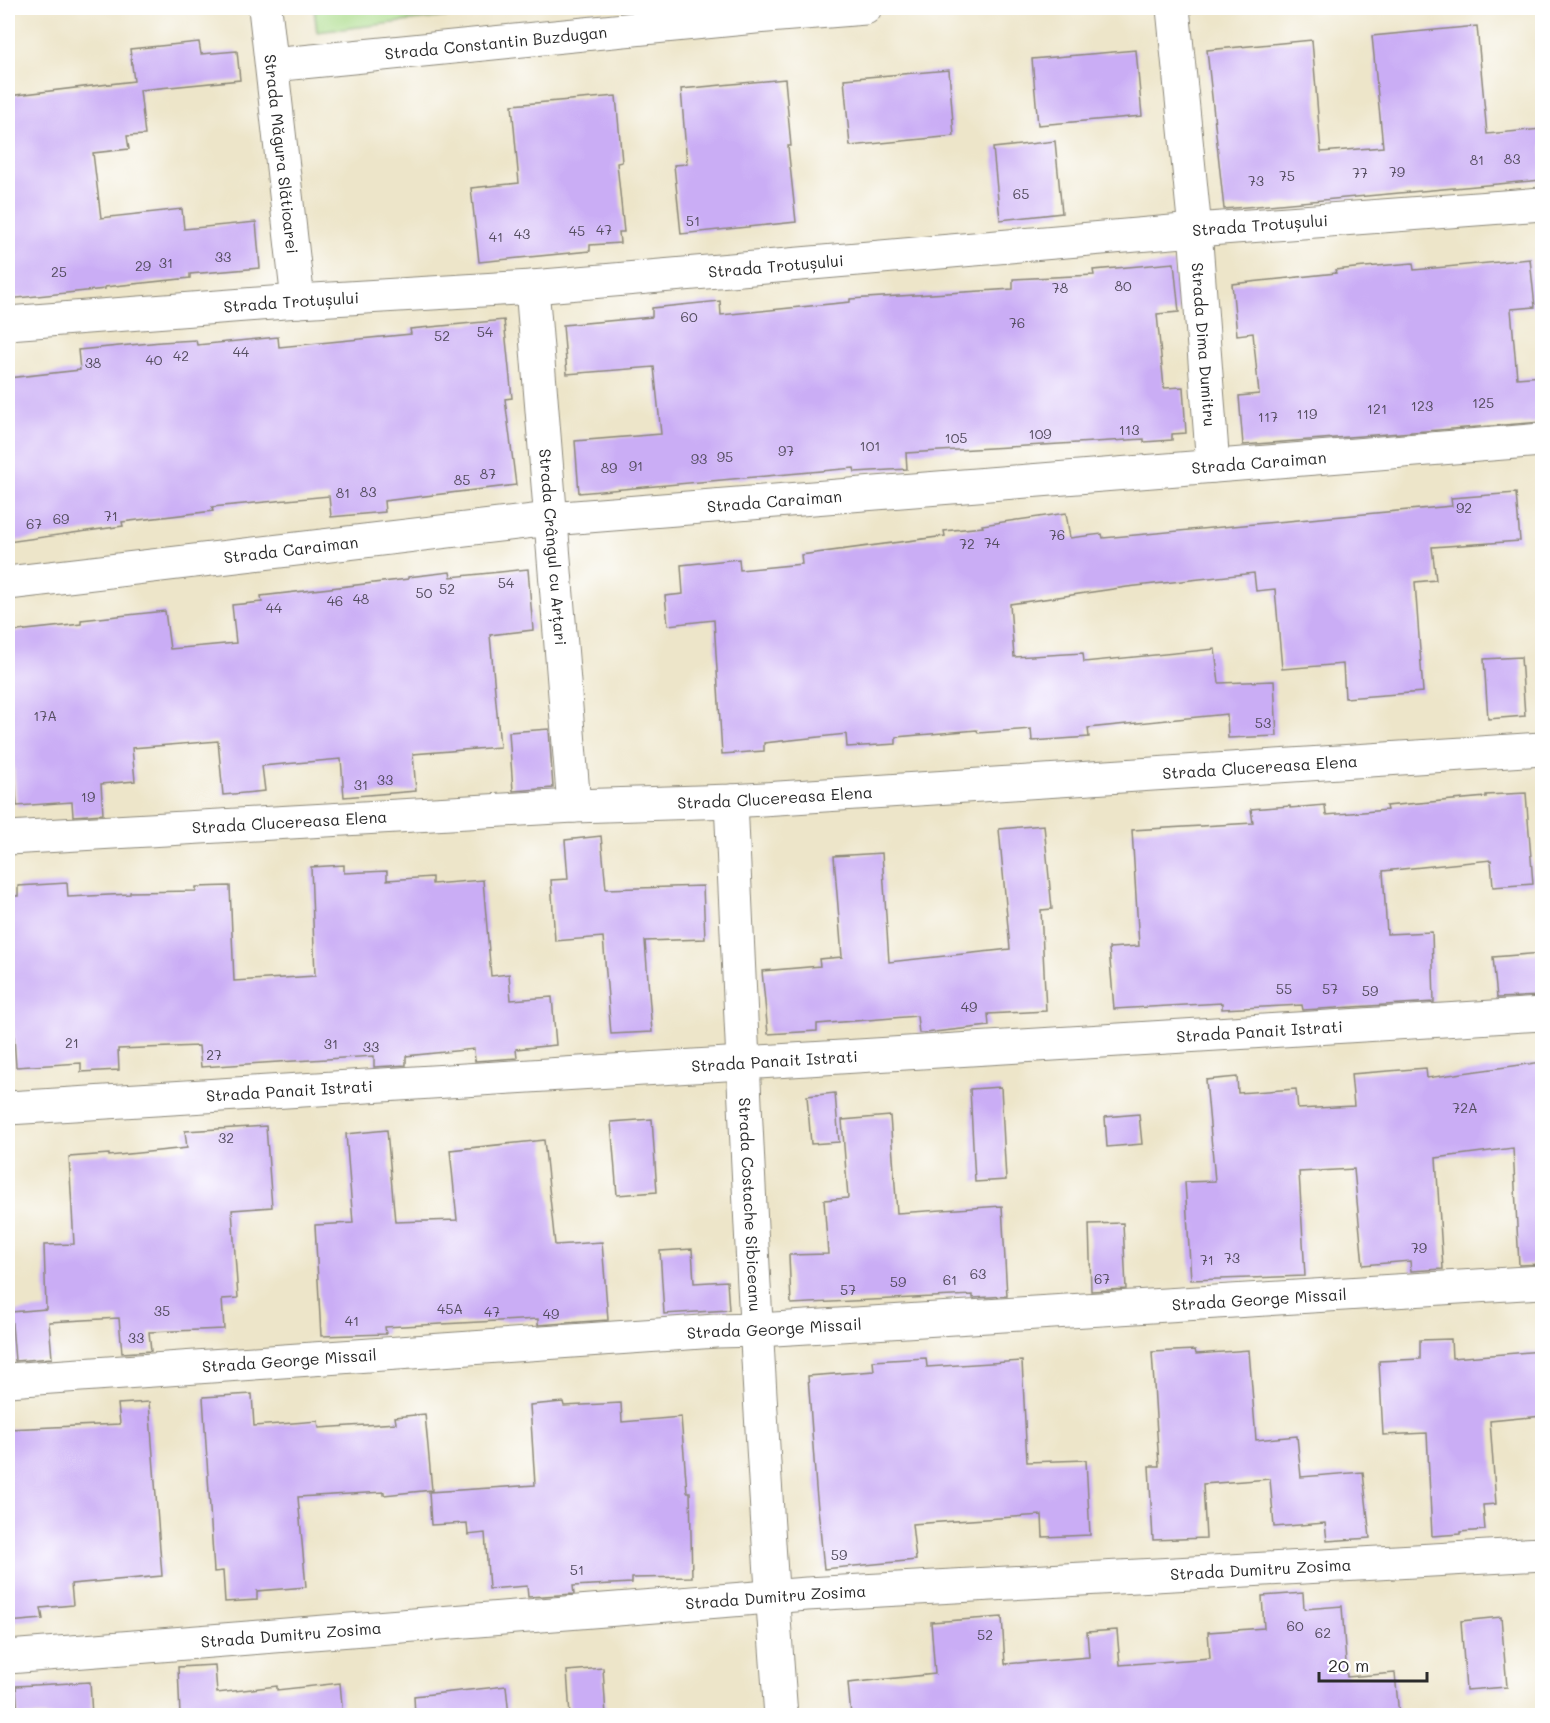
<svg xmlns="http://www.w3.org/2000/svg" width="1550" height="1723" font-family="Mali,sans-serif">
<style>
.green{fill:#aadb89;stroke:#6a835a;stroke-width:1.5}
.building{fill:#caadf5}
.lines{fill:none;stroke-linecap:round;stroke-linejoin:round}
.street-casing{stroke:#8c887a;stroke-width:35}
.secondary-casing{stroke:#8c887a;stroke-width:35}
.street{stroke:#fff;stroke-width:33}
.secondary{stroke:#fff;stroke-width:33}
.labels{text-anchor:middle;stroke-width:4.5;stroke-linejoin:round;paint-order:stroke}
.number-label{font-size:14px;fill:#534c5e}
.street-label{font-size:16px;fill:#2b2b2b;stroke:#fff}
</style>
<rect width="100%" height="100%" fill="#fff"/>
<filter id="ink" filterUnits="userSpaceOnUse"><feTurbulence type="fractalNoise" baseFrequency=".0167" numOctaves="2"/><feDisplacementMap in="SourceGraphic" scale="12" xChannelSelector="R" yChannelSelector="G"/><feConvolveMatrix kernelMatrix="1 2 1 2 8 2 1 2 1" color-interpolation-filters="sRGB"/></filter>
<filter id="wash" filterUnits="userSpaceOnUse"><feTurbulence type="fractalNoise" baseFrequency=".008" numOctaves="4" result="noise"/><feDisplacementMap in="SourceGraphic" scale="24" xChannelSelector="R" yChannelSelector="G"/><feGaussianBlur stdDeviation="1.35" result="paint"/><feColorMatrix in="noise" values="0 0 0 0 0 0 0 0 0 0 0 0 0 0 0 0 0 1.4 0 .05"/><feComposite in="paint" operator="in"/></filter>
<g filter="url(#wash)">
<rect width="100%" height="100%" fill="#ede5c9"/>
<!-- green -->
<path class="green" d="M314,8H520L317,32Z"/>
<g id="blocks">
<!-- building -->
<g class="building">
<path d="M1477,26L1487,134L1542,129V180L1224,209L1207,50L1312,40L1321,152L1383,147L1372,36Z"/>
<path d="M199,42L201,54L237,51L240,80L140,90L145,135L127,136L129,149L93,153L101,218L182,209L184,229L256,222L260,268L190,274V278L105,287V289L8,299V96L134,81L130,49Z"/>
<path d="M1136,50L1142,116L1038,125L1032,59Z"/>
<path d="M949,70L954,136L850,146L844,79Z"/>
<path d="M785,79L791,146H788L796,222L681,234L674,165L687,164L681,89Z"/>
<path d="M616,96L622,162L617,163L624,232H619L620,243L590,245V251L479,262L471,188L519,183L512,105Z"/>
<path d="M1055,141L1062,213L1000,220L993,148Z"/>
<path d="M1530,259L1535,307L1511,309L1517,378L1542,376V422L1243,445L1239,396L1259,394L1253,333L1237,335L1232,284L1336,273L1335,270L1365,267L1413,263L1414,270Z"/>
<path d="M1174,263L1179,312L1157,314L1164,388L1183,387L1186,433L1172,434V440L1144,442V439L906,453L907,469L855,472L854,468L579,493L575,441L661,434L654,367L567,374L563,325L652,317V308L720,301L721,315L850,302V299L1013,289V279L1094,275L1093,270Z"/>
<path d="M504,320L512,398L505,399L516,485L384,501L385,512L331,517L329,496L212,507L213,511L122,522L123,526L8,542V378L80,370L78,350L161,342L196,340L197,345L278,337L279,347L411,334L410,329Z"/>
<path d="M1516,493L1520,541L1432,547L1436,580L1415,582L1423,692L1345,698L1343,664L1282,669L1275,589L1256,591L1254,573L1127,587L1010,604L1014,657L1083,653L1084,662L1215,649L1219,683L1274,681L1277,736L1228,738L1227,714L1088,728L1089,737L1032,741L1031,729L978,733L977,730L896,737V744L847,747L846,734L764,743V751L722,754L714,620L668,625L665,596L683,594L681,565L739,559L740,570L802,564L801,555L945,536L944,531L983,527L982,525L1066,513L1070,538L1102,534L1103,538L1452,506L1451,498Z"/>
<path d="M528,569L533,630L490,635L500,747L413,754L416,791L344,797L341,759L262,766L265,791L223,795L218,741L132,748L135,781L101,784L103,814L73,816L72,802L17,806L8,690V632L81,624V620L165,611L170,649L236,643L232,605L262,602L261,596L408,579V577L450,572L451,577Z"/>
<path d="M1521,657L1525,716L1488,719L1484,659Z"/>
<path d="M549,729L553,788L513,791L509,732Z"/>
<path d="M1526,793L1533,884L1493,887L1491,860L1383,871L1387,934L1432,932L1434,1002L1303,1010L1302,1005L1222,1009V1003L1114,1009L1109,948L1139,946L1132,830L1253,823L1251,809L1290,806V808L1325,805L1326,815L1387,810L1386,806L1486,797V795Z"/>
<path d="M1044,825L1052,909L1041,910L1046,1011L988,1014L989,1026L925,1033H919L917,1016L817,1024V1031L768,1034L762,971L820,966L819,959L842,957L834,856L882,853L889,962L1010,949L999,829Z"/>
<path d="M601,836L606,889L703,886L705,939L645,941L652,1032L611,1034L603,937L555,941L551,880L568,879L565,840Z"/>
<path d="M344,865V873L387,871V880L432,877V884L483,880L491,976L509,974L511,1000L552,997L556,1045L516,1049L517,1058L475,1061L474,1049L406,1056V1065L374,1067V1056L201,1067L199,1046L118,1049L119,1070L81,1072V1063L16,1067L12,1007H8V896H18V886L67,883L68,897L130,894V892L196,891V887L230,886L234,981L315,976L311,867Z"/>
<path d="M1542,953V996L1497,998L1493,957Z"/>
<path d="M1542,1062V1264L1519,1265L1513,1148L1436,1158L1443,1269L1411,1271L1410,1261L1363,1265L1354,1169L1299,1172L1305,1276L1191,1280L1185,1182L1215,1181L1206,1080L1237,1077L1238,1093L1296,1089L1298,1109L1354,1106L1351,1074L1426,1068L1427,1078Z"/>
<path d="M1001,1087L1006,1180L975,1182L970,1089Z"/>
<path d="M835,1093L839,1142L811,1144L807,1096Z"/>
<path d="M1139,1114L1142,1144L1107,1147L1105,1117Z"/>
<path d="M890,1116L897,1213L1002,1206L1007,1296L973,1298V1295L791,1304L789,1255L828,1254L824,1200L848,1198L842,1120Z"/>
<path d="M652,1119L657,1192L617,1195L611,1122Z"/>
<path d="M266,1126L272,1207L232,1210L238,1298L222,1299L224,1329L149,1332L151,1351L122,1353L119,1318L49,1322L52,1358L15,1361L11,1312L46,1309L44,1245L74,1244L69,1157L109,1154V1156L187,1148L185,1131Z"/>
<path d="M387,1130L395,1222L457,1220L450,1150L544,1140L555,1245L602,1242L608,1320L538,1325V1319L385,1327L386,1334L321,1336L315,1225L353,1223L346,1134Z"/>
<path d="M1123,1223L1126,1289L1091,1291L1089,1224Z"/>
<path d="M692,1249L694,1283L727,1281L729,1310L664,1314L660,1251Z"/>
<path d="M1451,1339L1452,1358L1542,1351V1416L1490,1421L1496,1504L1483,1505L1485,1530L1460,1532V1534L1432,1536L1427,1433L1383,1435L1379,1361L1420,1359V1340Z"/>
<path d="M1195,1350L1196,1354L1249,1350L1256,1440L1297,1436L1301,1477L1363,1472L1370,1538L1327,1541L1325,1523L1274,1527L1270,1479L1203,1484L1206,1538L1153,1540L1149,1466H1159L1152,1352Z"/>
<path d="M926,1358L927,1367L1022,1361L1027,1462L1086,1460L1090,1535L1043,1537L1042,1515L912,1524L916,1560L824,1569L816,1488L808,1376L874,1371L873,1361Z"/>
<path d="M252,1394L254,1426L318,1421L319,1428L396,1423L395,1417L425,1414L432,1490L384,1495V1492L298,1497L306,1587L257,1591V1600L225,1602L223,1571L214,1572L203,1397Z"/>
<path d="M149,1402L162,1576L71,1584L73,1605L41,1608L43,1619L8,1622V1429L120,1424L118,1404Z"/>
<path d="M563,1402L564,1406L621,1403L622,1422L681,1417L687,1492H690L692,1577L632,1578V1583L573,1586L574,1594L528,1597L527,1586L489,1589L485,1533L468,1535L467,1523L431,1525L429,1492L535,1485L530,1405Z"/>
<path d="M1303,1593L1304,1609L1342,1606L1347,1677L1395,1673L1399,1716H851L848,1683L935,1674L931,1622L1002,1617L1005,1664L1089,1657L1087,1632L1117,1630L1120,1665L1210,1658L1208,1632L1264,1628L1262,1596Z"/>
<path d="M1501,1617L1507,1687L1466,1690L1461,1621Z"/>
<path d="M215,1665L217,1693L277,1686V1690L340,1683L343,1716H180L178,1667Z"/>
<path d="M603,1668L606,1716H570L567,1671Z"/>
<path d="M90,1682L92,1716H18L16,1686Z"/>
<path d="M506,1686L509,1716H415L414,1696Z"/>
</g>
</g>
</g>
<g filter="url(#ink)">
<use href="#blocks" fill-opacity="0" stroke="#8c887a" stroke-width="1.5"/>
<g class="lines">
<!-- street casing -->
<g class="street-casing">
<g id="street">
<path id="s1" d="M265,8L298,301"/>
<path id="s2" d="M1173,8L1195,230L1213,466"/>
<path id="s3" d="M272,65L755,17L865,8"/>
<path id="s4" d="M532,287L574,806"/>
<path id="s5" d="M8,323L298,301L532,287L1195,230L1542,204"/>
<path id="s6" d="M731,801C745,1106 758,1411 781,1716"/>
<path id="s7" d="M8,838L574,806L731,801L1542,749"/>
<path id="s8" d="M8,1108L1542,1014"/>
<path id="s9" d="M8,1380L716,1331L758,1330L1542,1282"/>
<path id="s10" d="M8,1657L807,1594L1542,1554"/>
</g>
</g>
<!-- secondary casing -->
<g class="secondary-casing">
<g id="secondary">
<path id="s11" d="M8,583L550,519L1542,440"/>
</g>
</g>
<!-- street -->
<use href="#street" class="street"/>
<!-- secondary -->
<use href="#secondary" class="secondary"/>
</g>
</g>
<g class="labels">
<!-- number labels -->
<g class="number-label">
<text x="1512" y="164">83</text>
<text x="1477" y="165">81</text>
<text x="1397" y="177">79</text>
<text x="1360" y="178">77</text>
<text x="1287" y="181">75</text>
<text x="1256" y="186">73</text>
<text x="1021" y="199">65</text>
<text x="693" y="226">51</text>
<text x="604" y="235">47</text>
<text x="577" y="236">45</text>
<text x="522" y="239">43</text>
<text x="496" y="242">41</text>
<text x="223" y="262">33</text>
<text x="166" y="268">31</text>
<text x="143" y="271">29</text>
<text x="59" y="277">25</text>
<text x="1123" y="291">80</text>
<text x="1060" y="293">78</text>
<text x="689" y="322">60</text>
<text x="1017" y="328">76</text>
<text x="485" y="337">54</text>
<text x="442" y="341">52</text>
<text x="241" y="357">44</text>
<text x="181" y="361">42</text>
<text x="154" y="365">40</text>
<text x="93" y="368">38</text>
<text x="1483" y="408">125</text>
<text x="1422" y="411">123</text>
<text x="1377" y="414">121</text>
<text x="1307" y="419">119</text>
<text x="1268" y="422">117</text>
<text x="1129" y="435">113</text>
<text x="1040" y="439">109</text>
<text x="956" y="443">105</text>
<text x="870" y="451">101</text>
<text x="786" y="456">97</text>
<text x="725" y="462">95</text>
<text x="699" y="464">93</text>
<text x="636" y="471">91</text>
<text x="609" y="473">89</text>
<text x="488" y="479">87</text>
<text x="462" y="485">85</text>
<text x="368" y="497">83</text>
<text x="343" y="498">81</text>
<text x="1464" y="513">92</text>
<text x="111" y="521">71</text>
<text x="61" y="524">69</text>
<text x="34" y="529">67</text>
<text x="1057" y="540">76</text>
<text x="992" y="548">74</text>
<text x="967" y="549">72</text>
<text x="506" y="588">54</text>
<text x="447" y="594">52</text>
<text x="424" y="598">50</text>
<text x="361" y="604">48</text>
<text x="335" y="606">46</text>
<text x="274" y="613">44</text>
<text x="45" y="721">17A</text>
<text x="1263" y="728">53</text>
<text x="385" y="785">33</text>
<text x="361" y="790">31</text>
<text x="88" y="802">19</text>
<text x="1284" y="994">55</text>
<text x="1330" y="994">57</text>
<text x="1370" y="996">59</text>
<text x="969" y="1012">49</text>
<text x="72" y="1048">21</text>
<text x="331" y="1049">31</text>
<text x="371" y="1052">33</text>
<text x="214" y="1060">27</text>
<text x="1465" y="1113">72A</text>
<text x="226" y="1143">32</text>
<text x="1419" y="1253">79</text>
<text x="1232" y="1263">73</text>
<text x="1207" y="1265">71</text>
<text x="978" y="1279">63</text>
<text x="1102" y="1284">67</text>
<text x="950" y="1285">61</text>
<text x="898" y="1287">59</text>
<text x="848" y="1295">57</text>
<text x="450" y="1314">45A</text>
<text x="162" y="1316">35</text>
<text x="492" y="1317">47</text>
<text x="551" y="1319">49</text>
<text x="352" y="1326">41</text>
<text x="136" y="1343">33</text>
<text x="839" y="1560">59</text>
<text x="577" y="1575">51</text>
<text x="1295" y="1631">60</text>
<text x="1323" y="1638">62</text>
<text x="985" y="1640">52</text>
</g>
<!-- street labels -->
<g class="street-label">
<text dy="6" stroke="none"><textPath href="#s3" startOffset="225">Strada Constantin Buzdugan</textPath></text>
<text dy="6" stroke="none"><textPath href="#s1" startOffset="147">Strada Măgura Slătioarei</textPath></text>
<text dy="6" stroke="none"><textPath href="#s5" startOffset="1256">Strada Trotușului</textPath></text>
<text dy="6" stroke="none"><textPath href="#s5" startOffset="770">Strada Trotușului</textPath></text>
<text dy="6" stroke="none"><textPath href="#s5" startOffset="284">Strada Trotușului</textPath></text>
<text dy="6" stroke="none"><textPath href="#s2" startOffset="338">Strada Dima Dumitru</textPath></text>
<text dy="6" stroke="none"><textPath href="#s11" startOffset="1257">Strada Caraiman</textPath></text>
<text dy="6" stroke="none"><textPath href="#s11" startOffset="771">Strada Caraiman</textPath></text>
<text dy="6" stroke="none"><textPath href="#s4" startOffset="261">Strada Crângul cu Arțari</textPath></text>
<text dy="6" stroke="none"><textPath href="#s11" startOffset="285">Strada Caraiman</textPath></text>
<text dy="6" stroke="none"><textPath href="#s7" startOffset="1254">Strada Clucereasa Elena</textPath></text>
<text dy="6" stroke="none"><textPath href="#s7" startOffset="768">Strada Clucereasa Elena</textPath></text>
<text dy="6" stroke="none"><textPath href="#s7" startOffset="282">Strada Clucereasa Elena</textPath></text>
<text dy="6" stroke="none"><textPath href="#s8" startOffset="1254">Strada Panait Istrati</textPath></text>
<text dy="6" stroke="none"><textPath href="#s8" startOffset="768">Strada Panait Istrati</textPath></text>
<text dy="6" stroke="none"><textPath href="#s8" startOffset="282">Strada Panait Istrati</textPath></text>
<text dy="6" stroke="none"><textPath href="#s6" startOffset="404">Strada Costache Sibiceanu</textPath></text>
<text dy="6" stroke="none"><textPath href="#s9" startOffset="1254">Strada George Missail</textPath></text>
<text dy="6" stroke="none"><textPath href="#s9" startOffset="768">Strada George Missail</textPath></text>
<text dy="6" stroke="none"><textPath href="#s9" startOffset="282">Strada George Missail</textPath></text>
<text dy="6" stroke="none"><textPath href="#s10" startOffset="1256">Strada Dumitru Zosima</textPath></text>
<text dy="6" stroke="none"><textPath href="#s10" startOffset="770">Strada Dumitru Zosima</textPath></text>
<text dy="6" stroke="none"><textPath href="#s10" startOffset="284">Strada Dumitru Zosima</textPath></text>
</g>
</g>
<!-- margin -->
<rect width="1550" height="1723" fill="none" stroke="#fff" stroke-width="30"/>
<!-- scale -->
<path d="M1319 1672v9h108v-9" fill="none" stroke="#2b2b2b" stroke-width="3"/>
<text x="1328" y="1672" font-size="18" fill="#2b2b2b" stroke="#ffffff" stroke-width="4.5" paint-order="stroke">20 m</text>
</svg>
